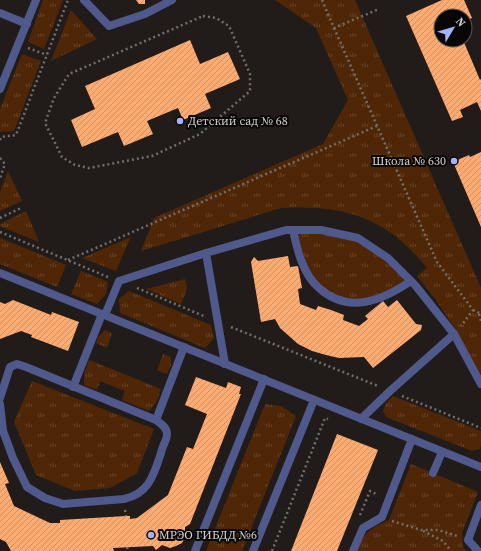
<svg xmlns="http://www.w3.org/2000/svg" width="481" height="551" font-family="'Source Serif 4',serif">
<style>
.grass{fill:url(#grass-tufts)}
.building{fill:url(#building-hatch)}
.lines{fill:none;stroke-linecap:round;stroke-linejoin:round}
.path{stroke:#726e6c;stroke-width:2.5;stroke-dasharray:2 3;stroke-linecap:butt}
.lane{stroke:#4f598b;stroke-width:8}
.poi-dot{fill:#a2b2fd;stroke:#090706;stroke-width:1.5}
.labels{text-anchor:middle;stroke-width:4;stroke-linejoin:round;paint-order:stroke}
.poi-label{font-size:12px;fill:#d4d1cf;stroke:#090706;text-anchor:start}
</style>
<defs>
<pattern id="grass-tufts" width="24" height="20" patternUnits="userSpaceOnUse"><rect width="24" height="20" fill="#502706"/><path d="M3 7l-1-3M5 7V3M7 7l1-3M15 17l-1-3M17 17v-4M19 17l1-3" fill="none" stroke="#684529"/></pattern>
<pattern id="building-hatch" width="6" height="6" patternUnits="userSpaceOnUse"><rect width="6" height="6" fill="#feab72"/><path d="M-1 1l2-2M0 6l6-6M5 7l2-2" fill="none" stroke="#ce9065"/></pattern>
</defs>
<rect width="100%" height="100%" fill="#211c1a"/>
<!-- grass -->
<g class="grass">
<path d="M43,0H63L44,49L28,42Z"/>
<path d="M275,0H355L481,288V375L456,330L436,300L417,276L427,268C386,217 345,205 281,208L141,251L154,218L323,144L348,100L316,28Z"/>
<path d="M71,10L97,39L51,61Z"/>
<path d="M22,54L41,61L14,131L0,132V109Z"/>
<path d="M8,171L22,201L0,211V193Z"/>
<path d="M26,211L39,242L0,226V224Z"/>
<path d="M296,233L321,234L356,241L385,260L408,281L393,291L356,301L337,297L320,287L309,271Z"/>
<path d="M131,236L116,271L82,258L131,237Z"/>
<path d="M0,238L66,265L57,287L0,264Z"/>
<path d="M81,271L108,282L106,294L97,304L71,294Z"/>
<path d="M185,279L187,289L181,304L146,289Z"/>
<path d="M129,291L211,325L214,338L205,348L120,313L119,299Z"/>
<path d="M105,330L112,333L107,348L96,343L98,337Z"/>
<path d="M163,354L171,357V365L167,374L157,370Z"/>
<path d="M89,360L161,389L156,403L149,411L122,400L125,391L100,381L97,390L84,385V374Z"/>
<path d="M32,381L154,429L137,473L110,488L75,491L36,475L14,422Z"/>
<path d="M393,396L481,431V446L479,449L472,451L386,417L383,411L386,403Z"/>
<path d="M265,404L281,406L296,416L242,551H206Z"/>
<path d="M411,464L478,492L462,533L463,547L467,551H358C362,532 373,527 389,520Z"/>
</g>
<!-- building -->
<g class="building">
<path d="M136,0H145V4H139Z"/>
<path d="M442,0H464L472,18L465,21V16H441V40H463L480,80L481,79V111L477,102L460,110L463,117L452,121L406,16Z"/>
<path d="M190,40L200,64L228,52L240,79L205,94L211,108L183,120L178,108L147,121L153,134L124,146L118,132L82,147L71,120L95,109L85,86Z"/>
<path d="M481,152V227L453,162L469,155L470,157Z"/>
<path d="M288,256L290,267L298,266L302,288L298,289L300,304L316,310L318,306L331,310L344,315L343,320L359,326L368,319L365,316L383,301L388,307L397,300L416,324L422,325L421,330L373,368L364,357L339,358L326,355L312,351L298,344L280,328L275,319L261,322L251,262L254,257L258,261Z"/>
<path d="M13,300L51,315L52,312L79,322L68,351L31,337L32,335L21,331L0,339V302L5,304Z"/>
<path d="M196,377L226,388L228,382L241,387L239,394H241L190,524L185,527V537L182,543L176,546L170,548L162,545L156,550L153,546L113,548L114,551H11L6,542L0,539V462L9,483L5,484L14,506L50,523H60V520L126,516H130V519L137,518L168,495L187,447L193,449L207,414L185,405Z"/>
<path d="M337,434L378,450L337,551H291Z"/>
</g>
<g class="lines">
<!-- path -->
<g class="path">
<path d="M322,0L334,28L379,9"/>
<path d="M203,16L216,18L229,26L250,74V91L200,134L152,156L89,168L75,165L62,157L45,123L54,98L69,74Z"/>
<path d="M334,28L437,262L473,310L461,326"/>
<path d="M28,48L47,55"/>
<path d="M0,140L1,137L16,135L68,0"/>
<path d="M0,158L5,164L0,178"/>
<path d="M0,218L21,208"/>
<path d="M0,232L108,277"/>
<path d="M68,260L377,126"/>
<path d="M137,288L206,317"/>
<path d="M473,310L481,314"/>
<path d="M479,314L481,321"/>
<path d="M231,327L378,386"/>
<path d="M402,396L481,428"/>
<path d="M125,510L126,516"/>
<path d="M360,515L370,491L378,495"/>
<path d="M392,521L421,530H438L457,536"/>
<path d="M423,531L443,541L451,551"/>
<path d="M127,547L128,551"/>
<path d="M272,551L325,418L328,419"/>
</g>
<!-- lane -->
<g class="lane">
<path d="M84,0L109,26L145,14L172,0"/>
<path d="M0,13L27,24"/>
<path d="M0,89L36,0"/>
<path d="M293,230C297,249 303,275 319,288C349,315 383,300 411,281"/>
<path d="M0,273L481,467"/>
<path d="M105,315L119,281L206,253"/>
<path d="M454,334L481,384"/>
<path d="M225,364L206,253L286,230H321L358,238L388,258L415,285L454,334L390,391L361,419"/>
<path d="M73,387L102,314"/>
<path d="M0,398L10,367L17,364L26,367L156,420C161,424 167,427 167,434C167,440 162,447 161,453C154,474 149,494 124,499L63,504L45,498L27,487L13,458L3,431L0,404"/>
<path d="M156,420L184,347"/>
<path d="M433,473L442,452"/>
<path d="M195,551L264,379"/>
<path d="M253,551L314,400"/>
<path d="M353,551L363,528L382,517L412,439"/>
<path d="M478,551L468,540L481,505"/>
</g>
</g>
<!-- markers -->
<g class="poi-dot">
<circle cx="180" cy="121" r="4"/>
<circle cx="454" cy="161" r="4"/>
<circle cx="151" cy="535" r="4"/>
</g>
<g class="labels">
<!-- poi labels -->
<g class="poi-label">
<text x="188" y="125">Детский сад № 68</text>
<text x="446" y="165" text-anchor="end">Школа № 630</text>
<text x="159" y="539">МРЭО ГИБДД №6</text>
</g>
</g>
<!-- north arrow -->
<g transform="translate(453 28) rotate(52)"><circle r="19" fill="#090706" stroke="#5a5856"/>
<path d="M0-3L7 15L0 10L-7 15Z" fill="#a2b2fd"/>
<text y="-6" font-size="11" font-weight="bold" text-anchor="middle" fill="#d4d1cf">N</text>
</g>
</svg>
